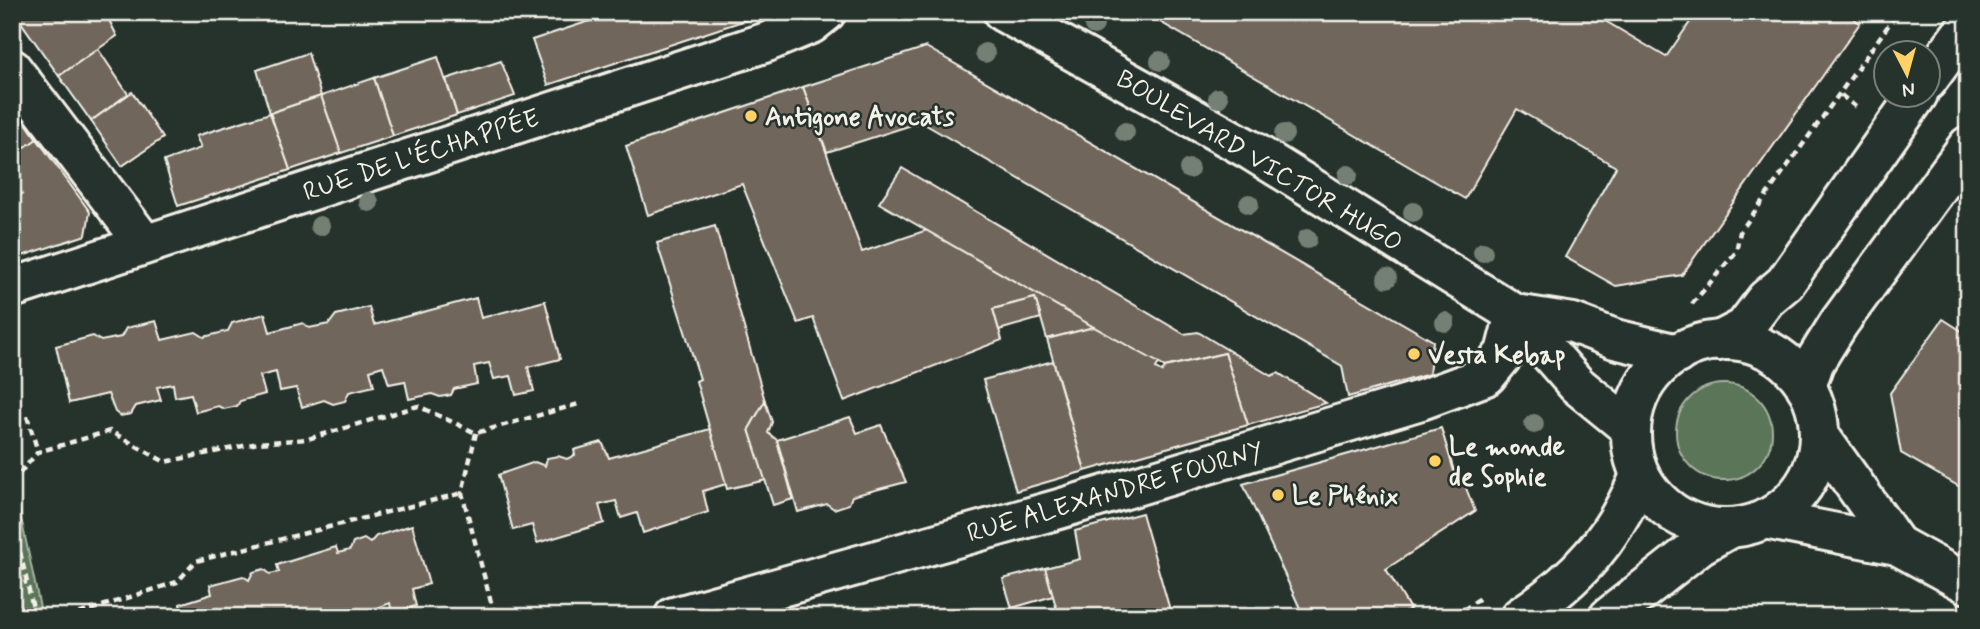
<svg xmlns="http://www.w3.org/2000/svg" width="1980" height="629" font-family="Mynerve,sans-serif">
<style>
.green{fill:#5a7459;stroke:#a7b2a0;stroke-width:2}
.building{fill:#71665b;stroke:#f4f1e8;stroke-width:2}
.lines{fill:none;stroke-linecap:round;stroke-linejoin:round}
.minor-casing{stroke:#f4f1e8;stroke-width:44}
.tertiary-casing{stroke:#f4f1e8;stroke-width:44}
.secondary-casing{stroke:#f4f1e8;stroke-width:44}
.path{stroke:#f4f1e8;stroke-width:4.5;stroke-dasharray:7 5;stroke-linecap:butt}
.minor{stroke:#26332d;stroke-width:38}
.tertiary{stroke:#26332d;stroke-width:38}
.secondary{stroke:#26332d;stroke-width:38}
.tree{fill:#758074}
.poi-dot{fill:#ffd166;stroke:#26332d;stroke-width:2.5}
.labels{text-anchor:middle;stroke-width:5;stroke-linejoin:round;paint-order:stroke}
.poi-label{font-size:26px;font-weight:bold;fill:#f4f1e8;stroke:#26332d;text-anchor:start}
.street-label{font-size:26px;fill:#f4f1e8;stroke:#26332d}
</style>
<rect width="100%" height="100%" fill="#26332d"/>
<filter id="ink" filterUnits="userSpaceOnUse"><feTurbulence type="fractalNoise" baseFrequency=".0143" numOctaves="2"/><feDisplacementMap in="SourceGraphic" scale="14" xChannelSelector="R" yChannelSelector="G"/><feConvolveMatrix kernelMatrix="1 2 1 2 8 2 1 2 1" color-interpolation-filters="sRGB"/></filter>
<g filter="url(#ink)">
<!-- green -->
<g class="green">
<circle cx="1724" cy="432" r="48"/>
<path d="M12,475L42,617H12Z"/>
</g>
<!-- building -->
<g class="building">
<path d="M22,12H105L117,36L59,76L16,15Z"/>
<path d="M617,12H756L755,17L548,85L532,40Z"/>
<path d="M1143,12H1590L1666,57L1697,12H1844L1860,23L1682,275L1616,286L1565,257L1616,167L1517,109L1465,199Z"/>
<path d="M926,47L1433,341L1429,374L1348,397L1342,366L921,122L827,152L803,87Z"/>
<path d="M98,49L128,94L91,121L59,76Z"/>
<path d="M308,53L321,96L270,113L257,70Z"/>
<path d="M438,57L457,115L393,136L374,78Z"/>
<path d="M501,61L515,96L457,115L446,79Z"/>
<path d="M374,78L393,136L341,153L321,96Z"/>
<path d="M803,87L862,252L927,230L1094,327L1047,339L1035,298L993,309L1002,340L844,401L813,318L798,323L742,184L648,215L626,146Z"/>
<path d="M132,92L163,138L122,166L91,121Z"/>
<path d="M321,96L341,153L290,170L270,113Z"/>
<path d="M12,103L37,139L12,156Z"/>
<path d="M270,113L290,170L178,206L164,161L201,148L196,136Z"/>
<path d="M37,139L90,212L86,235L16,258L12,246V198L22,194L12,179V156Z"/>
<path d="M902,168L1184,334L1198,332L1271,376L1278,373L1326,403L1248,425L1225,353L1165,367L1094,327L879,203Z"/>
<path d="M715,226L765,401L749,429L766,480L727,489L696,381L700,379L657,243Z"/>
<path d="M476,298L481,318L545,301L560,359L528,367L534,391L516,395L511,376L494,379L489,363L474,366L477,384L454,389L451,395L440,397L432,394L409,399L405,381L389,384L383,366L370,370L374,386L349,392L345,401L333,404L324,400L302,407L296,388L280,391L276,372L260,376L265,394L240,401L237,406L224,409L218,406L196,412L191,394L175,397L173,384L157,387L161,400L136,406L131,414L120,416L115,412L108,394L69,403L56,346L93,336L101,341L121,337L126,328L156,321L162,340L196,332L204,337L228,331L232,323L265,314L270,332L303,323L309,328L329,324L336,315L369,307L374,325Z"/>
<path d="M1035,298L1041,318L999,330L993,309Z"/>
<path d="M1943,319L1968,335V383L1961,392L1968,396V475L1960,487L1901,453L1890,393Z"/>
<path d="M1094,327L1159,363L1156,368L1162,372L1165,367L1225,353L1248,425L1085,471L1047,339Z"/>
<path d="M1053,361L1085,471L1016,491L983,380Z"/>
<path d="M765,401L772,422L768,433L777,440L793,499L773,505L749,429Z"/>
<path d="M850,417L857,433L881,425L906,482L852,496L849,504L834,509L827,504L798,512L777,440Z"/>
<path d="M1441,428L1458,484L1464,483L1475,511L1386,569L1410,609L1398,617H1304L1243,484Z"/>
<path d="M710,429L726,484L703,491L708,512L643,533L637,513L621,518L616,501L599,505L604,523L537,543L532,525L513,530L498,475L535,462L545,466L547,458L558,456L567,459L575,455L574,450L602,442L609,458Z"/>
<path d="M1142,513L1172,617H1059L1045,568L1080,559L1075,531Z"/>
<path d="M412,525L429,584L412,589L416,606L392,613L390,603L372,610L375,617H346L343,610L321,617H154L156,611L181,609L180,604L212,594L210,585L243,576L249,580L253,572L264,569L270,574L279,572L277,565L336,547L338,553L350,550L353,543L364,539L370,543L376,536Z"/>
<path d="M1045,568L1053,596L1012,608L1003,579Z"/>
</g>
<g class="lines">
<!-- minor casing -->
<g class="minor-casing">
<g id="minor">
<path d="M12,69L144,243"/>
<path d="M12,288L767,42L811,24L826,12"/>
<path d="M674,617L1059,509L1421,400L1486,376L1505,353L1515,314"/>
</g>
</g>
<!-- tertiary casing -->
<g class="tertiary-casing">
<g id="tertiary">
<path d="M1927,81L1968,25"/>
<path d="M1719,341L1744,328L1766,299L1785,283L1918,94"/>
<path d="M1806,387L1814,363L1839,323L1968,146"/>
</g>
</g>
<!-- secondary casing -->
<g class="secondary-casing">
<g id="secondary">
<path d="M1003,12L1252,151L1515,314L1577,385L1631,429"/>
<path d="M1515,314L1573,323L1615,339L1677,354"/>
<circle cx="1725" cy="434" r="94"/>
<path d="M1819,435L1897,545"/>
<path d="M1765,519L1897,545L1968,584"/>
<path d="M1520,617C1579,578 1612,540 1640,476"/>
<path d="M1609,617L1700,545L1730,528"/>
</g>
</g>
<!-- path -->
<g class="path">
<path d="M1841,95L1857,108"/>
<path d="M1692,304L1736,252L1740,232L1898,12"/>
<path d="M27,416L38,452"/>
<path d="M476,433L462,493L495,617"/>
<path d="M12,482L38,452L110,431L165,462L258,443L308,439L418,406L476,433L582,403"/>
<path d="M12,517L35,617"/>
<path d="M12,586L27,582"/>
<path d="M68,617L177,582L196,561L462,493"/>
<path d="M1454,617L1480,598"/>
</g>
<!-- minor -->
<use href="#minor" class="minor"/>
<!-- tertiary -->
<use href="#tertiary" class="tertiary"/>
<!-- secondary -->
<use href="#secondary" class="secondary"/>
</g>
<!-- trees -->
<g class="tree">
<circle cx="1094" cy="25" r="10"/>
<circle cx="985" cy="53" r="10"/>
<circle cx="1160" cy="61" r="10"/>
<circle cx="1218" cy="98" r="10"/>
<circle cx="1125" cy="132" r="10"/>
<circle cx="1284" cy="134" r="10"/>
<circle cx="1189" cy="169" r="10"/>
<circle cx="1348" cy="175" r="10"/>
<circle cx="369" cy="202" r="10"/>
<circle cx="1249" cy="204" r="10"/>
<circle cx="1413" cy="212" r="10"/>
<circle cx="320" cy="226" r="10"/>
<circle cx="1307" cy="239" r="10"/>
<circle cx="1483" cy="252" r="10"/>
<circle cx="1387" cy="278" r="10"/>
<circle cx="1445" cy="322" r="10"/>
<circle cx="1534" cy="424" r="10"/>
</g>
</g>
<!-- markers -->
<g class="poi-dot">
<circle cx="751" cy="116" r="7"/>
<circle cx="1414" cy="354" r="7"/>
<circle cx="1435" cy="461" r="7"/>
<circle cx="1278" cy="495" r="7"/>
</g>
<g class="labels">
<!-- poi labels -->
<g class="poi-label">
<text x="765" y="125">Antigone Avocats</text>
<text x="1428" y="363">Vesta Kebap</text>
<text x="1449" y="455">Le monde<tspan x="1449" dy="30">de Sophie</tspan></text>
<text x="1292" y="504">Le Phénix</text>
</g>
<!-- street labels -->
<g class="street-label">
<text transform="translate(421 154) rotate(-18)" y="9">RUE DE L'ÉCHAPPÉE</text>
<text transform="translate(1260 160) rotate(31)" y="9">BOULEVARD VICTOR HUGO</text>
<text transform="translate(1115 491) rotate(-16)" y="9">RUE ALEXANDRE FOURNY</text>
</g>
</g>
<!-- margin -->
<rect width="1980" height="629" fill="none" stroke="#26332d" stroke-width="42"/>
<rect x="21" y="21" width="1938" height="587" fill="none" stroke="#f4f1e8" stroke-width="2.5" filter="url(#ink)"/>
<!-- north arrow -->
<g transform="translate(1907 74) rotate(174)"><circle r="33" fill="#26332d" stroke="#787f78" stroke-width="2"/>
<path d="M0-5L12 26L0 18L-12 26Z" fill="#ffd166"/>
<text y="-10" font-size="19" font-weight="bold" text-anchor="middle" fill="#f4f1e8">N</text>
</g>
</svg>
